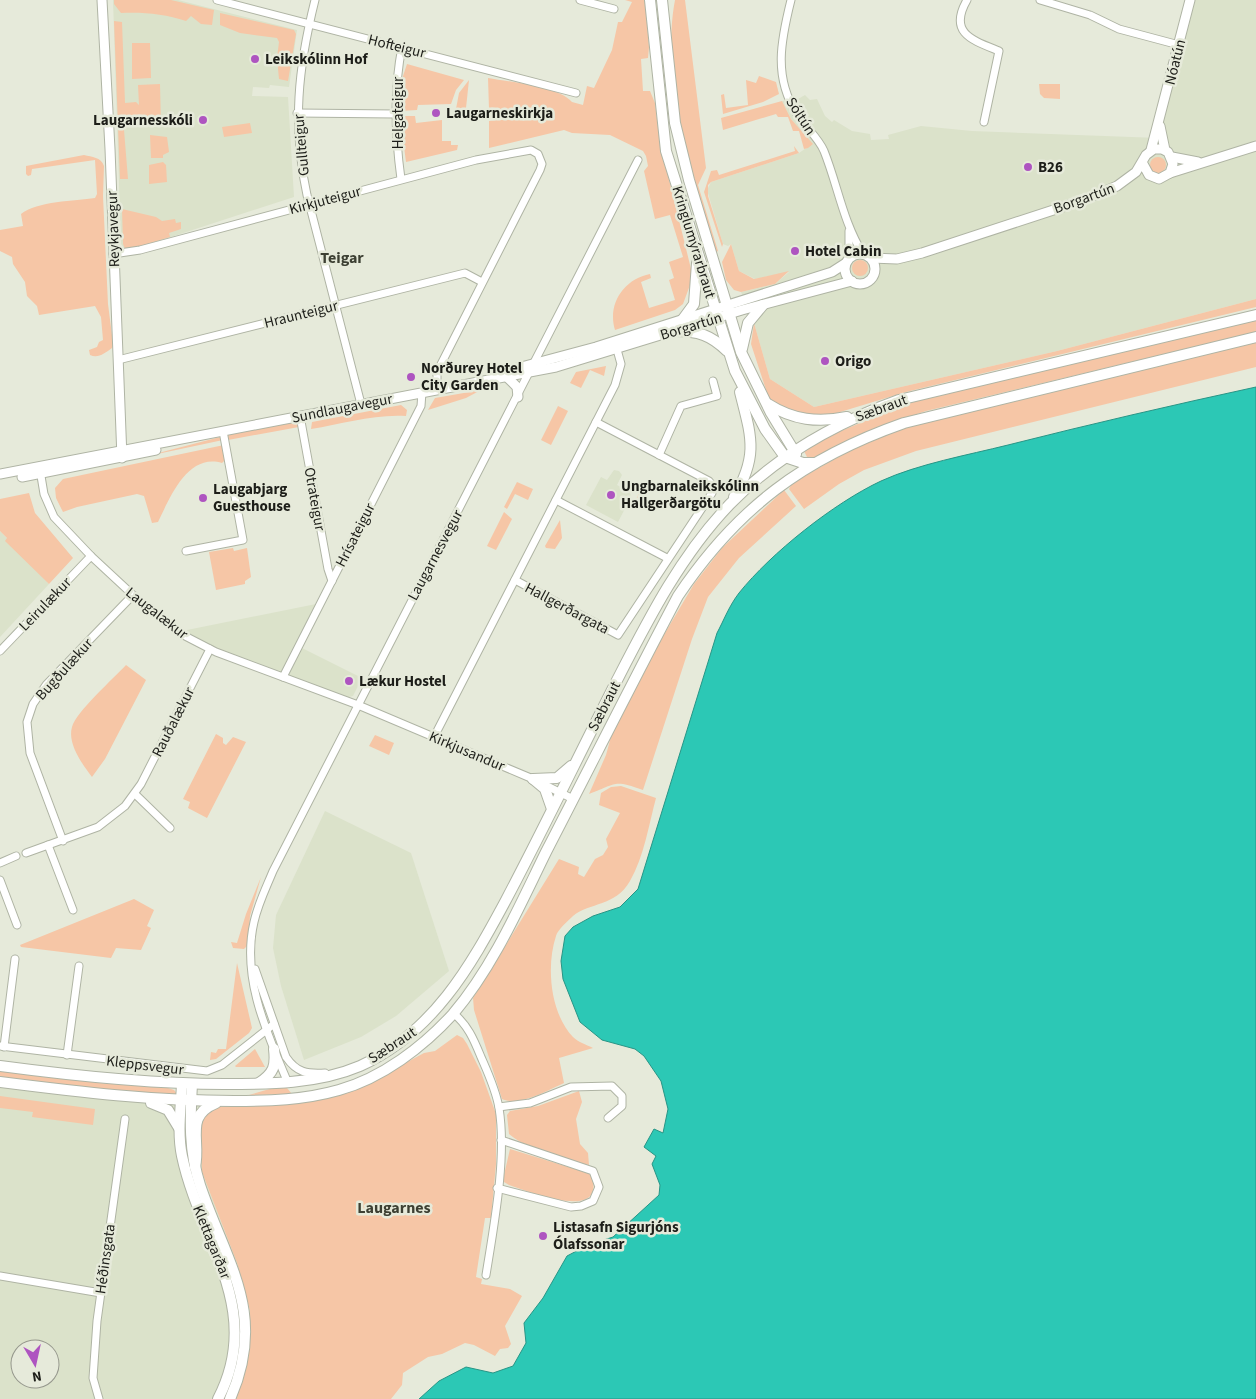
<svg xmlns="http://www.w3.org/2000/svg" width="1256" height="1399" font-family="'Source Sans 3',sans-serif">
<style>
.built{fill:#dbe2ca;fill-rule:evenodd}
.green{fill:#f6c6a6}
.water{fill:#2cc8b5;stroke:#289586}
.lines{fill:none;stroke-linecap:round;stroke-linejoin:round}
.minor-casing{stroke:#afb4a4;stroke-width:9}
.tertiary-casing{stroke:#afb4a4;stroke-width:11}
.secondary-casing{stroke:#afb4a4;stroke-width:12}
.primary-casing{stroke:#afb4a4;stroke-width:12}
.minor{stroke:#fff;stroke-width:7}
.tertiary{stroke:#fff;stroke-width:9}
.secondary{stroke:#fff;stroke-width:10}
.primary{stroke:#fff;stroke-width:10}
.poi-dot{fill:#ae54c0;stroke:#e6eada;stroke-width:2}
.labels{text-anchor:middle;stroke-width:5;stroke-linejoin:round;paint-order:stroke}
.street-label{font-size:15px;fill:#1d1e19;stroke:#e6eada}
.poi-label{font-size:15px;font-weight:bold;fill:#1d1e19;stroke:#e6eada;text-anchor:start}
.neighbourhood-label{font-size:16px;font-weight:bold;fill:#3d4033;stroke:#e6eada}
</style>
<rect width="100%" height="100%" fill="#e6eada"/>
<!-- built -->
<g class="built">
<path d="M113,0H178L297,30L289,87L270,85L269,88L253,87L252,96L288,97L294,197L125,252L121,244Z"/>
<path d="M1195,0H1256V299L1057,351L814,407L770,379L754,323L741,292L775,284L789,272L755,279L739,271L731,244L728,246L723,244L707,190L711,182L799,153L812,144L791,119L782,101L798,99L805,95L810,100L817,99L825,116L832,122L834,120L852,131L870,134L871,140L889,139L888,135L921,126L972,131L1159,138Z"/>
<path d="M614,470L619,471L622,475L617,485L630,492L631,497L618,522L586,505L601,477L607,480Z"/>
<path d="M0,531L49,584L0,637Z"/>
<path d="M316,604L296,645L362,678L353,696L345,698L210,648L182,631Z"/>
<path d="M325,811L411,853L449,971L396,1016L361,1037L304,1060L281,986L273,948L276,915Z"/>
<path d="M0,1078L202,1096V1172L237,1263L250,1311L249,1354L236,1399H0ZM20,1349H50V1379H20Z"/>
</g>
<!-- green -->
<g class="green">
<path d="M114,0H171L214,10L212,25L201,24L191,16L186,21C165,14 144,12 121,13L114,4Z"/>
<path d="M625,0H645L649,47L648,58L641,59L643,91H650L655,103L660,143L693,277L683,304L675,310L615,330C607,304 624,279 650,274L651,278L641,282L649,308L675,300L669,280L674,278L669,262L683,257L670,215L655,219L644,171L648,166L646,156L643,151L610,135L572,133L564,130L489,148V121L506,119L508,113L507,109H489L488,78C510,82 558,86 572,102L583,105L587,86L594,88L612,50L618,22H622L632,2Z"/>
<path d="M675,0H685L706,168L698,185L718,251L715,253C693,177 660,79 675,0Z"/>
<path d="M220,13L294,30L296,34L288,81L279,79L277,58L279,42L277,38L240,33L220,25Z"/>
<path d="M114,21L122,22L125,103L136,102L139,105L138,85L160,84L161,126L139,127V123H131L124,130L128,179H120Z"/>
<path d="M132,43H150L151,78L132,79Z"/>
<path d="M407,64L464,80L456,90L451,104L418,105L417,110L400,111L403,76Z"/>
<path d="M759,76L776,82L779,94L763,102L723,114L721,95L724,94L726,108L748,105L746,80L756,83Z"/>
<path d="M469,80L466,108L456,109L459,93Z"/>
<path d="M1039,84H1060V99L1044,98L1040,94Z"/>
<path d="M782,101L791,119L813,144L808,148L804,149L799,131H793L788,117H778L776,114L723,130L721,118Z"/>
<path d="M400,116H415L416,123L442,120V141H451V145H458L457,150L406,162Z"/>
<path d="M250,123L252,133L224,137L222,127Z"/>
<path d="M150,135L167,137L169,152L163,155V158H151Z"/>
<path d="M794,146L799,153L711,182L708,185V196L723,244L722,247L704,192L711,171L717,170L719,175L795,151Z"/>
<path d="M84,155C92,157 101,157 104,166L103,196L108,304L113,343L112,348C105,353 98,359 90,355L89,350L97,347L99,342L103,340L101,317L95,306L39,315L37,306L27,296L25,282L13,264L12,257L0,251V230L23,226L21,214C37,201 75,201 95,198L97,194L95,160L32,169L31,175L28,176L26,174V166Z"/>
<circle cx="1158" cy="165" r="8"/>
<path d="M163,162L166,165L167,182L149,184V165Z"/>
<path d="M122,209L156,217L162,221L175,219L176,223L181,222V229L169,233L170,237L126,251L123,244Z"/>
<path d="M731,244L739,271L754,279L789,271L775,284L741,292L734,290L726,280L722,262Z"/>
<circle cx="860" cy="268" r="8"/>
<path d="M1256,299V307L906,392L827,416L804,415L770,402L751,344L754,323L770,379L814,407L1057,351Z"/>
<path d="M1256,318V332L926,411L882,426L813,458L808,459L804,451L829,436L908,403Z"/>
<path d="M1256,341V367L916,451L864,470L839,484L804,509L789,489L791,485C830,460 868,440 912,424Z"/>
<path d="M606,366L604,376L590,370L581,388L570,383L576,372Z"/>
<path d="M481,390L466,398L428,410L435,398Z"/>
<path d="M401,405L407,410L406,416C374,414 342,424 311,429L312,422Z"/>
<path d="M558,406L568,411L551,445L541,440Z"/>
<path d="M297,422L299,427L228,440L227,435Z"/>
<path d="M220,437L223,440L143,457Z"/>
<path d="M224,445L227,458L222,463C187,453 170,498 158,522L152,523L144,496L137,494L77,507L63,512L56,498L55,488L63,479Z"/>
<path d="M517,482L533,489L528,500L515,494L507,509L504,507Z"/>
<path d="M784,490L796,506L739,558L708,597L692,639L643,790C612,779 617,784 589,794L606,755L612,733L662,638L694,584L722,548Z"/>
<path d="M29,493L35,513L73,558L49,584L5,541L7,538L0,531V499Z"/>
<path d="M639,493L644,494L655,505L652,510L635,502Z"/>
<path d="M504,512L512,519L496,550L487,546Z"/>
<path d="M560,520L562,538L555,549L546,548L545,546Z"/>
<path d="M233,548L234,551L247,548L251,577L245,581V584L216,590L209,552Z"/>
<path d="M126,665L146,680L105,759L92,777C83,765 67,744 72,727C76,712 114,678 126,665Z"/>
<path d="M216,734L223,738V743L226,745L233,737L246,742L207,818L188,808L190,802L183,799Z"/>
<path d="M375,735L394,743L389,755L369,746Z"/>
<path d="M621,786L656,798C649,824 644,857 630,881C615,907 590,902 573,916C568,921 558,929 556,936C546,966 550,1013 573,1037C578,1042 587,1045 593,1048L559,1058L564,1083C548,1090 520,1107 502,1099L474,1010L473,998L559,859L579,867L578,874L584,877L595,859L603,855L608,847L606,839L620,813L599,805L601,793L611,787Z"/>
<path d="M261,877L250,916L248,945L244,949L233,948L231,942L237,943L246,914Z"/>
<path d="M134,899L154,910L147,926L151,928L141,950L116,948L111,958L21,947L20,945Z"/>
<path d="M237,963L252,1028L249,1033L216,1059L210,1060L211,1052L216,1053L218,1049H226Z"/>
<path d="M457,1035L463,1038L467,1044L481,1072L496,1114V1164L491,1218H485L476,1277L482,1279L481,1284L510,1289L522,1296L505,1326L511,1344L508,1348L500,1349L495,1356L474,1345L465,1343L442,1354L428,1357L403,1373L402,1385L391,1399H236L249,1354L250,1311L237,1263L202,1172L200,1126L203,1117L216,1107L258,1104L374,1080L424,1053L435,1051Z"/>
<path d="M255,1049L265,1067H236L235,1066Z"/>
<path d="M0,1070L99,1083L168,1088L174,1090L178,1095H142L0,1078Z"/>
<path d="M273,1088H287L292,1094L249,1095Z"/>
<path d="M579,1091L582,1102L576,1119L580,1144L588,1153L589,1165C562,1158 531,1152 509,1134L507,1115L510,1111L538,1106Z"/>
<path d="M0,1096L95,1109L93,1125L32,1117L33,1112L0,1108Z"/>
<path d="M510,1149L591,1174C609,1224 527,1191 509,1185L504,1182V1175Z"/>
</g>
<!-- water -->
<path class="water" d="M1256,387V1399H419L439,1381L466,1367L493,1373L513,1366L526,1343L524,1323L543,1298L567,1256L588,1245L613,1237L659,1195L660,1185L652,1164L656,1156L644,1147L654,1129L663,1133L668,1109L661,1081L644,1056L635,1049L602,1040L580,1022L563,979L561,961L565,936L573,927L593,916L620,907L638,889L717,633C724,620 729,606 739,593C771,553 834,503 881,481C918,464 968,455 1008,445C1091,424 1173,405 1256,387Z"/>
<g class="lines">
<!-- minor casing -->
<g class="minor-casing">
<g id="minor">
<path d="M217,0L576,93"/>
<path d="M315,0C298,68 292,126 307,195L361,404"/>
<path d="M580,0L614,9"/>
<path d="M791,0C781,40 773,77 797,114C805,127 818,137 824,151C838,186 843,222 863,254"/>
<path d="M967,0C948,33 972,40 999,51L984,122"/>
<path d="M1040,0L1090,15L1119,29L1179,45"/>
<path d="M297,113L395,114"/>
<path d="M401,179C395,135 393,92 402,47"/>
<path d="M113,254L140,250L476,160L531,150L538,154L542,164L540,170L437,372V389"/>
<path d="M849,259V231"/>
<path d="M118,360L465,273L482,282"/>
<path d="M300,416L328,569L332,581"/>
<path d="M659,455L681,406L717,396L713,381"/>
<path d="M40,470L44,494L54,517L91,556L133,595L185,636L216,652L358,705L533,779L569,797L572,802"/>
<path d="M556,500L667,558"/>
<path d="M186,551L243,540L223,431"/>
<path d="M515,580L618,635L712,493L713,486L709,481L596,422"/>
<path d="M0,651L91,556"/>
<path d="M283,677L421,406L422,392"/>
<path d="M434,737L615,385L621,364L616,346"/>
<path d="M135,794L170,828"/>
<path d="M63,841L30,753L27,722L33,704L46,685L133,595"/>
<path d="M48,845L73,910"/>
<path d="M26,853L98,827L125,806L141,784L210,649"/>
<path d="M0,863L16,856"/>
<path d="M0,880L17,925"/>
<path d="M255,969L286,1057C297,1073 307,1074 325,1073"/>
<path d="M453,1013C468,1025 474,1040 481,1057C488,1073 496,1090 499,1108C507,1157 494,1225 486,1275"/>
<path d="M0,1046L207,1071L222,1065L274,1024"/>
<path d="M4,1047L15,959"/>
<path d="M67,1055L79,966"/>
<path d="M288,1083C267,1033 241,978 254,922C258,904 266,888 273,871L638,160"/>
<path d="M499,1107L530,1103L571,1087L612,1086L622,1096V1106L608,1118"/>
<path d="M497,1188L571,1207L581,1206L593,1201L599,1187L593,1171L501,1140"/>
<path d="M0,1276L101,1293"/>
<path d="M99,1399L93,1378L97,1321L125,1119"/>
</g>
</g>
<!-- tertiary casing -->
<g class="tertiary-casing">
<g id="tertiary">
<path d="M102,0L110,149L122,458"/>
<path d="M1160,126L1165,150"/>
<path d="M1151,150L1190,0"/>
<path d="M1172,157L1198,162"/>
<path d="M1170,173L1256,146"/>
<circle cx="860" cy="269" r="15"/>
<path d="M871,258L897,259L922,253L1081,201L1117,186L1136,172L1146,155L1154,149H1162L1168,152L1173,164L1170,173L1159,179L1149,175L1143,164"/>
<path d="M510,370L596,347L832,272L846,263"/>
<path d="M507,377L517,387L518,397"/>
<path d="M0,474L556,367L742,310L852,281"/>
<path d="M22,477L156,450"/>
</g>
</g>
<!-- secondary casing -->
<g class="secondary-casing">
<g id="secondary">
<path d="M182,1084C181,1108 177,1132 182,1156C200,1241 265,1309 218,1399"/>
<path d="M192,1084C190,1119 189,1151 200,1185C226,1263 268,1313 230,1399"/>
</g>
</g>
<!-- primary casing -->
<g class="primary-casing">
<g id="primary">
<path d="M650,0L666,151L735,371L765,429L785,457L803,463H815"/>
<path d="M662,0L675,123L689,180L741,352L771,413L796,454"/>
<path d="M683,319L694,304L697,263"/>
<path d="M675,331C698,331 711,335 727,351"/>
<path d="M742,349L748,323L763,305"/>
<path d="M768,404C793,420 818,423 847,417"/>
<path d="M734,497C759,455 751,436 740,392"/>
<path d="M533,779L557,778L571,766"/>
<path d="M533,779L545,789L552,809"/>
<path d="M0,1066C75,1076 149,1084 224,1084C269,1084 318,1084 360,1066C433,1033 470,967 506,900C543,830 577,759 613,688C646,624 679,557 730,504C778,455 835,423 899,400L1256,315"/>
<path d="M0,1082C79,1092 154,1101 234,1101C269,1101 304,1100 339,1090C382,1078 423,1047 453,1014C493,967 519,907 546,852C590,767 633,681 678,596C737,508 804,458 904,423L1256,337"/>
<path d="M259,1083C274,1073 276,1066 274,1049"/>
<path d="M151,1103L168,1110L179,1128"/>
<path d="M195,1167C201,1140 184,1116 216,1103"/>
</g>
</g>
<!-- minor -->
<use href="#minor" class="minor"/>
<!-- tertiary -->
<use href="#tertiary" class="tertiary"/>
<!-- secondary -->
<use href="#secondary" class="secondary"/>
<!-- primary -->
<use href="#primary" class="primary"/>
</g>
<!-- markers -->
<g class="poi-dot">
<circle cx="255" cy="59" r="5"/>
<circle cx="436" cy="113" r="5"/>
<circle cx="203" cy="120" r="5"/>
<circle cx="1028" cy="167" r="5"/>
<circle cx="795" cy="251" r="5"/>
<circle cx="825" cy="361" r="5"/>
<circle cx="411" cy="377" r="5"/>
<circle cx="611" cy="495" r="5"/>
<circle cx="203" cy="498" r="5"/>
<circle cx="349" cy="681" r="5"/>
<circle cx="543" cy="1236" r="5"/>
</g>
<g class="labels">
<!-- street labels -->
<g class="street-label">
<text transform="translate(397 46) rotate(14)" y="5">Hofteigur</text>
<text transform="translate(1175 62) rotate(-76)" y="5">Nóatún</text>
<text transform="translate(398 113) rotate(-90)" y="5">Helgateigur</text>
<text transform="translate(801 116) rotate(57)" y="5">Sóltún</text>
<text transform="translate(301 145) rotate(-95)" y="5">Gullteigur</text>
<text transform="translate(1084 198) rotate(-20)" y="5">Borgartún</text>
<text transform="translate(325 200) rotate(-15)" y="5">Kirkjuteigur</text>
<text transform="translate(113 229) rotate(-92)" y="5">Reykjavegur</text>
<text transform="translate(694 242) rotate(73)" y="5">Kringlumýrarbraut</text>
<text transform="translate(301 314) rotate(-14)" y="5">Hraunteigur</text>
<text transform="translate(691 326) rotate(-17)" y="5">Borgartún</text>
<text transform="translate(342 408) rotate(-11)" y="5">Sundlaugavegur</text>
<text transform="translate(881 408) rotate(-20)" y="5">Sæbraut</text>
<text transform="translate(315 499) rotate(80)" y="5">Otrateigur</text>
<text transform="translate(355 535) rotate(-63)" y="5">Hrísateigur</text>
<text transform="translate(435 555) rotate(-62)" y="5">Laugarnesvegur</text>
<text transform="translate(45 604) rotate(-46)" y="5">Leirulækur</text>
<text transform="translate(567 608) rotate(28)" y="5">Hallgerðargata</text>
<text transform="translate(157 613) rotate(38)" y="5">Laugalækur</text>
<text transform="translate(64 669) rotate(-48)" y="5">Bugðulækur</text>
<text transform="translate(604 706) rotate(-63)" y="5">Sæbraut</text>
<text transform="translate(173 722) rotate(-63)" y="5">Rauðalækur</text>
<text transform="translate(467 751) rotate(23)" y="5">Kirkjusandur</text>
<text transform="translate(392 1045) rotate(-33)" y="5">Sæbraut</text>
<text transform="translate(145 1065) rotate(7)" y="5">Kleppsvegur</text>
<text transform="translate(212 1242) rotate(68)" y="5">Klettagarðar</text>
<text transform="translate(105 1259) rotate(-82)" y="5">Héðinsgata</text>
</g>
<!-- poi labels -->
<g class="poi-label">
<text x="265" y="64">Leikskólinn Hof</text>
<text x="446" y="118">Laugarneskirkja</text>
<text x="193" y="125" text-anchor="end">Laugarnesskóli</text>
<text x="1038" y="172">B26</text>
<text x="805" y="256">Hotel Cabin</text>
<text x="835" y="366">Origo</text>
<text x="421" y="373">Norðurey Hotel<tspan x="421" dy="17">City Garden</tspan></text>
<text x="621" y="491">Ungbarnaleikskólinn<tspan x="621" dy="17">Hallgerðargötu</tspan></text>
<text x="213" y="494">Laugabjarg<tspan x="213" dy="17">Guesthouse</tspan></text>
<text x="359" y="686">Lækur Hostel</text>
<text x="553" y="1232">Listasafn Sigurjóns<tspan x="553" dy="17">Ólafssonar</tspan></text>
</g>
<!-- neighbourhood labels -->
<g class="neighbourhood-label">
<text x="342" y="263">Teigar</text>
<text x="394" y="1213">Laugarnes</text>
</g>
</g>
<!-- north arrow -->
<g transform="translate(35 1364) rotate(171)"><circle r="24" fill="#e6eada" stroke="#96988d"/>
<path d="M0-4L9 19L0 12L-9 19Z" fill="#ae54c0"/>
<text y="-8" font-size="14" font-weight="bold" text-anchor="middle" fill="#1d1e19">N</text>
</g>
</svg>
